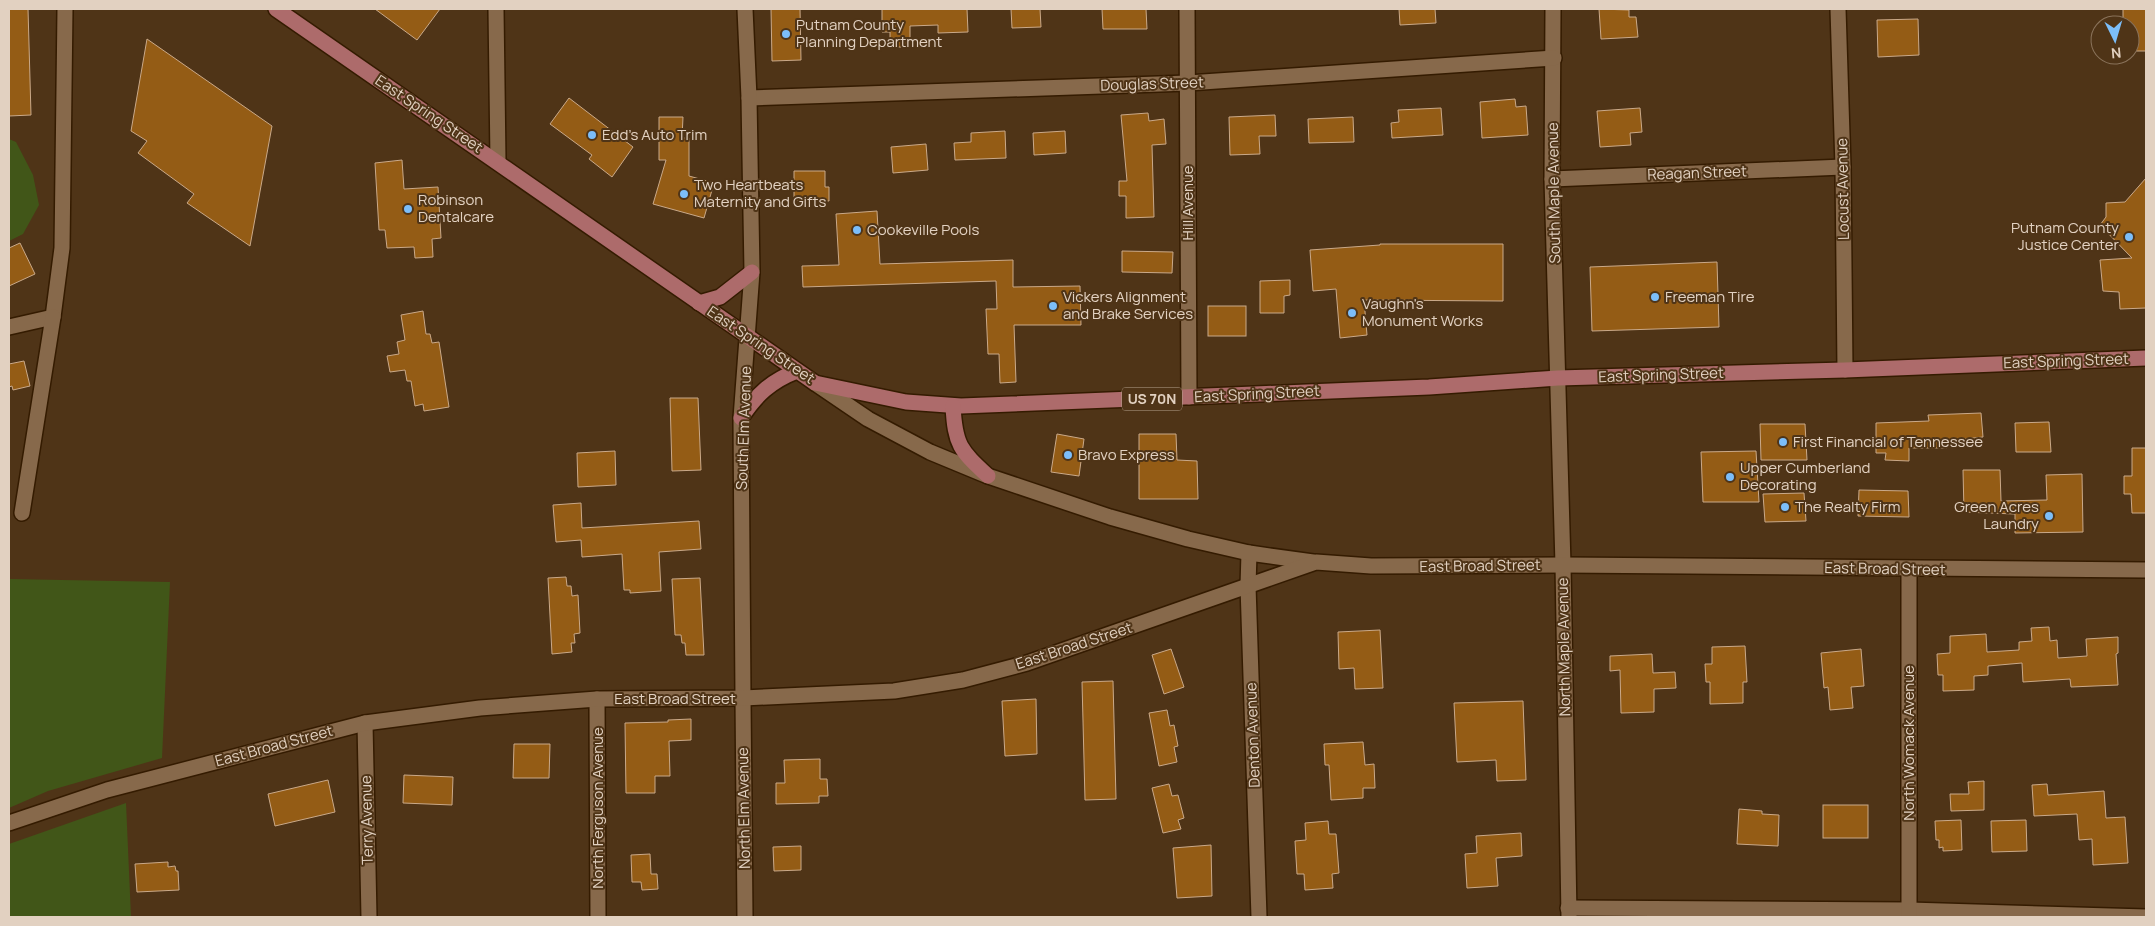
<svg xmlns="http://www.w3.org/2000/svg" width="2155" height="926" font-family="Manrope,sans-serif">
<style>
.green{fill:#415618}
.building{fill:#945c15;stroke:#caa989}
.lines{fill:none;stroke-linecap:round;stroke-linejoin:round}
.street-casing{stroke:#341b00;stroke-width:18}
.secondary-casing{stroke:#341b00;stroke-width:18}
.primary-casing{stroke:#341b00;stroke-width:18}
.street{stroke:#87694b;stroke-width:15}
.secondary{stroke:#87694b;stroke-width:15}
.primary{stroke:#ad6b6b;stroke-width:15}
.poi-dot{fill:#7cbef9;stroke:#4f3417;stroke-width:2}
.labels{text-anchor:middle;stroke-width:4;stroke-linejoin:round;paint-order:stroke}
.shield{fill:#4f3417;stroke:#b6a28e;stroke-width:1}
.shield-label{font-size:14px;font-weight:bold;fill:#e2d1c1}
.poi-label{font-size:15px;fill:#e2d1c1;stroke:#4f3417;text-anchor:start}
.street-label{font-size:15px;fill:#e2d1c1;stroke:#4f3417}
</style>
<rect width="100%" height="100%" fill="#4f3417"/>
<!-- green -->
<g class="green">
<path d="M9,139L16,142L33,175L39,205L23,234L9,241Z"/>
<path d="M9,579L170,582L162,758L48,791L9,808Z"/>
<path d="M126,803L131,917H9V844Z"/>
</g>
<!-- building -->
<g class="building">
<path d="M9,9H28L31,115L9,116Z"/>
<path d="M375,9H440L417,40Z"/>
<path d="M771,9H800L801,60L772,61Z"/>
<path d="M882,9H967L968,32L938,33V25L910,26V47H890V32H882Z"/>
<path d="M1011,9H1040L1041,27L1012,28Z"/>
<path d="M1102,9H1146L1147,29H1103Z"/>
<path d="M1399,9H1435L1436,23L1400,25Z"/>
<path d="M1599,9L1629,10V17H1636L1638,37L1601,39Z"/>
<path d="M2123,9H2146V51H2130V25H2123Z"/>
<path d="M1918,19L1919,55L1878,57L1877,20Z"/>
<path d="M147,39L272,126L250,246L187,203L194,194L138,153L147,141L131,131Z"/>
<path d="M569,98L633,147L612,177L589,159L592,155L550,124Z"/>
<path d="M1515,99L1516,107L1526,106L1528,135L1482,138L1480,102Z"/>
<path d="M1441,108L1443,135L1392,138L1391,123L1399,122L1398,110Z"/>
<path d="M1640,108L1642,132L1630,133L1631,145L1600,147L1597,111Z"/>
<path d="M1148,113L1149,121L1164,119L1166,144L1152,145L1154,217L1126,218V196H1119V181H1127L1121,115Z"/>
<path d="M1275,115L1276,136H1259L1260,154L1230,155L1229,117Z"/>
<path d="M659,117H683L682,138H689V176L714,183L704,218L653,204L666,160H659Z"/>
<path d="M1353,117L1354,142L1309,143L1308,119Z"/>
<path d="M1005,131L1006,158L955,160L954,143L971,142V133Z"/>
<path d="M1065,131L1066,153L1034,155L1033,133Z"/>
<path d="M926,144L928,170L893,173L891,147Z"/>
<path d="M402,160L404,189L438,187L441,238L432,239L433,257L415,258L414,247L387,248L385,230H379L375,163Z"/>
<path d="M794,171H825V187H829V201L794,200Z"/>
<path d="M2146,178V308L2120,309L2119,292L2103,291L2100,260L2132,258L2100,225L2106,217V203L2125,202Z"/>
<path d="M877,211L880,264L1013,260V287L1080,286L1081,325H1014L1016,382L1000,383L999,354H988L986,309H997L996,281L803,287L802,266L839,265L836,214Z"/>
<path d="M20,243L35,274L9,286V248Z"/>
<path d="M1380,244H1503V301L1364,300L1367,335L1340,338L1336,289L1313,291L1310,250L1380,245Z"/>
<path d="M1122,251L1173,252L1172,273L1122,272Z"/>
<path d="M1717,262L1719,327L1592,331L1590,267Z"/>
<path d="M1290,280V295L1284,296V313H1260V281Z"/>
<rect x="1208" y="306" width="38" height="30"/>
<path d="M423,311L426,334H430L432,343L439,342L449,407L424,411L423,404L415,406L411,381H407L405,370L390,372L387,356L399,354L397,342L405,340L401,315Z"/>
<path d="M24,361L30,386L13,390L12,386L9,387V364Z"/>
<path d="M670,398H698L701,470L672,471Z"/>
<path d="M1981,413L1983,437L1946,441L1947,448H1909V461L1885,460L1886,453H1876V423L1929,421L1928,415Z"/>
<path d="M2049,422L2051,452H2016L2015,423Z"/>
<path d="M1760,424H1805L1807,460H1761Z"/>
<path d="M1057,434L1084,439L1079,476L1051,472Z"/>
<path d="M1139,434H1176L1177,460L1197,461L1198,499H1139Z"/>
<path d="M2132,448H2146V513H2132L2131,494H2124V476H2132Z"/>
<path d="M615,451L616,485L578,487L577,453Z"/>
<path d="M1756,451L1759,502H1703L1701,452Z"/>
<path d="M1963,470H2000L2001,501L2047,500L2046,475L2082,474L2083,532L2015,533V514L1964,512Z"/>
<path d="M1859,490L1908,491L1909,517L1858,516Z"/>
<path d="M1804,493L1806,521L1765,522L1763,494Z"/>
<path d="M581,503L582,528L699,521L701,549L659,552L661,591L630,593V590H624L622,554L582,557L581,540L556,542L553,505Z"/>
<path d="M566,577L567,586H571L572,596L578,595L580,633L574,634L575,643H571L572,652L552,654L548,578Z"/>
<path d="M700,578L704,655H686L685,643H682L681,635H675L672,579Z"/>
<path d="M2049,627L2050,641L2057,640L2058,658L2087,656L2086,639L2118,637V653L2116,654L2118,685L2071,687L2070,679L2023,682L2022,663L1988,666V675L1974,676V690L1943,691V675H1938L1937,654L1950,653V636L1986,634L1987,652L2019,650V642L2032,641L2031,628Z"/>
<path d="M1380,630L1383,688L1355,689L1354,668L1339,669L1338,632Z"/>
<path d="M1745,646L1747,682H1743V703L1710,704V682H1706L1705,664H1712V647Z"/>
<path d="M1171,649L1184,687L1164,694L1152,655Z"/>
<path d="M1861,649L1864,686L1851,687L1853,708L1830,710L1828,687L1824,688L1821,653Z"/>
<path d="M1652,654L1653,673L1675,672L1676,688L1654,689V712L1621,713L1620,670L1610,671V656Z"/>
<path d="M1113,681L1116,799L1085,800L1082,682Z"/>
<path d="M1036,699L1037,754L1005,756L1002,701Z"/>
<path d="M1523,701L1526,780L1497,781L1496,760L1457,762L1454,703Z"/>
<path d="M1167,710L1170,726L1174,725L1178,746L1174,747L1177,762L1159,766L1149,713Z"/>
<path d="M691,719V740L669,741L670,776H655V793H626L625,723L668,722V720Z"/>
<path d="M1363,742L1365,765L1374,764L1375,788H1363V798L1331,800L1329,765H1325L1324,744Z"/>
<path d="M514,744H550L549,778H513Z"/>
<path d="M820,759V779H827L828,796H819V803L776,804V783H785L784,760Z"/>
<path d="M404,775L453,777L452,805L403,803Z"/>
<path d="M328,780L335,812L275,826L268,794Z"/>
<path d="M1984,781V810L1951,811L1950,794H1969L1968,782Z"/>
<path d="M1169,784L1172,796L1178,795L1184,818L1178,820L1181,829L1163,833L1152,788Z"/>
<path d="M2047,784L2048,795L2104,791L2106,818L2125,817L2128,863L2093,865L2092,839L2079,840L2077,814L2034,816L2032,785Z"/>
<rect x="1823" y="805" width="45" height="33"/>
<path d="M1739,809L1762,811V814L1779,815L1778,846L1737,844Z"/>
<path d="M1961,820L1962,850L1943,851V847L1939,848V840H1936L1935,821Z"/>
<path d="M2026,820L2027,851L1992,852L1991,821Z"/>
<path d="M1328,821L1329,834H1336L1339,873L1332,874L1333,888L1305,890L1304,874H1297L1295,841L1306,840L1305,823Z"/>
<path d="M1521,833L1522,856L1496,858L1498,886L1467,888L1465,854L1477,853L1476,836Z"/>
<path d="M1211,845L1212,896L1177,898L1173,848Z"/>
<path d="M801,846V870L774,871L773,847Z"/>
<path d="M650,854L651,874H657L658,889L642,890L641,882H632L631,855Z"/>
<path d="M168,862V867L175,866L176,871H178L179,890L137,892L135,864Z"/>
</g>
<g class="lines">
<!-- street casing -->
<g class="street-casing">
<g id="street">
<path d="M496,9L498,161"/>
<path d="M1187,9L1189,397"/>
<path d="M1553,9L1552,179L1563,565L1569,917"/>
<path d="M1838,9L1843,167L1845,370"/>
<path d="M749,98L1188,83L1554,58"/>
<path d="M1552,179L1843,167"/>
<path d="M9,327L53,317L62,248L65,9"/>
<path d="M22,513L53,317"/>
<path d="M1249,553L1248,586L1259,917"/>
<path d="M743,698L745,917"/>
<path d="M597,699L598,917"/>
<path d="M365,723L369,917"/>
<path d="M1568,908L1909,910L2146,917"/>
<path d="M1909,917V569"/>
</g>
</g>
<!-- secondary casing -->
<g class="secondary-casing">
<g id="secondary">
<path d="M815,383L868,419L930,452L988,476L1110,517L1188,539L1249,553L1313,562"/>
<path d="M743,698L741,418L752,272L749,98L745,9"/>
<path d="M9,823L107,790L365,723L480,708L597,699L743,698L894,691L963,680L1027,663L1316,562L1371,566L1563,565L2146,570"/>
</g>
</g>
<!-- primary casing -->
<g class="primary-casing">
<g id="primary">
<path d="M276,9L815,383L906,402L961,406L1429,387L1558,378L1845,370L2146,358"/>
<path d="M699,303L720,297L752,272"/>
<path d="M953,406C955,445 960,450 988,476"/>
<path d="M741,418C756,395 771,381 797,371"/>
</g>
</g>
<!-- street -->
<use href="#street" class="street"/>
<!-- secondary -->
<use href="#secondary" class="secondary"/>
<!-- primary -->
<use href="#primary" class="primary"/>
</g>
<!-- markers -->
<g class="poi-dot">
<circle cx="786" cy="34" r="5"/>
<circle cx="592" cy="135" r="5"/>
<circle cx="684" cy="194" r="5"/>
<circle cx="408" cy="209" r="5"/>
<circle cx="857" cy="230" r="5"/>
<circle cx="2129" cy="237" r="5"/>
<circle cx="1655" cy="297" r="5"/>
<circle cx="1053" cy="306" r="5"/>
<circle cx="1352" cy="313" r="5"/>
<circle cx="1783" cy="442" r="5"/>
<circle cx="1068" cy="455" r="5"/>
<circle cx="1730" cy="477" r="5"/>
<circle cx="1785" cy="507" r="5"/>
<circle cx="2049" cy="516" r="5"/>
</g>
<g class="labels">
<!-- shield labels -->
<rect class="shield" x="1122" y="387.5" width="60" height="23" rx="4"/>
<g class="shield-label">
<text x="1152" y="404">US 70N</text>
</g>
<!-- poi labels -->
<g class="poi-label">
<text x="796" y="30">Putnam County<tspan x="796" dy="17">Planning Department</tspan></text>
<text x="602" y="140">Edd's Auto Trim</text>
<text x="694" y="190">Two Heartbeats<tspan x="694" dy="17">Maternity and Gifts</tspan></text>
<text x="418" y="205">Robinson<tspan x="418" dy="17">Dentalcare</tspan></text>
<text x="2119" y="233" text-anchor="end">Putnam County<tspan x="2119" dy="17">Justice Center</tspan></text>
<text x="867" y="235">Cookeville Pools</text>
<text x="1063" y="302">Vickers Alignment<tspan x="1063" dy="17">and Brake Services</tspan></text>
<text x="1665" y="302">Freeman Tire</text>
<text x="1362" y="309">Vaughn's<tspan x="1362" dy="17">Monument Works</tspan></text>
<text x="1793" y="447">First Financial of Tennessee</text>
<text x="1078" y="460">Bravo Express</text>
<text x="1740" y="473">Upper Cumberland<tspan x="1740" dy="17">Decorating</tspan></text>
<text x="1795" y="512">The Realty Firm</text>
<text x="2039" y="512" text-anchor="end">Green Acres<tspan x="2039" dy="17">Laundry</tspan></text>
</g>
<!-- street labels -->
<g class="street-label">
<text transform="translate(1152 84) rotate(-2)" y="5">Douglas Street</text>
<text transform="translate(429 114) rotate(34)" y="5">East Spring Street</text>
<text transform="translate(1697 173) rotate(-2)" y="5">Reagan Street</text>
<text transform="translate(1843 189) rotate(-91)" y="5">Locust Avenue</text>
<text transform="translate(1554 193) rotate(-91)" y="5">South Maple Avenue</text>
<text transform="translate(1188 203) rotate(-90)" y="5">Hill Avenue</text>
<text transform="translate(761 345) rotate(34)" y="5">East Spring Street</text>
<text transform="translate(2066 361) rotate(-2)" y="5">East Spring Street</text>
<text transform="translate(1661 375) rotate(-2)" y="5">East Spring Street</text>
<text transform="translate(1257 394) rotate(-3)" y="5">East Spring Street</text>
<text transform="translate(744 428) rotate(-88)" y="5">South Elm Avenue</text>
<text transform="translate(1480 566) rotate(-1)" y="5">East Broad Street</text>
<text transform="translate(1885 569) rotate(1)" y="5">East Broad Street</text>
<text transform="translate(1074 646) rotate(-18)" y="5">East Broad Street</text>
<text transform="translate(1564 647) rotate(-91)" y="5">North Maple Avenue</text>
<text x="675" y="704">East Broad Street</text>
<text transform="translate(1253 735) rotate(-92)" y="5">Denton Avenue</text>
<text transform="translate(1909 743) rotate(-90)" y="5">North Womack Avenue</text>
<text transform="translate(274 746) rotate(-15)" y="5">East Broad Street</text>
<text transform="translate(598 808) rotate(-90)" y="5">North Ferguson Avenue</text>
<text transform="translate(744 808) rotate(-91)" y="5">North Elm Avenue</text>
<text transform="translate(367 820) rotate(-91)" y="5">Terry Avenue</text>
</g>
</g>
<!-- border -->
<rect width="2155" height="926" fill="none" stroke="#e2d1c1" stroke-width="20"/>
<!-- north arrow -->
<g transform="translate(2115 40) rotate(175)"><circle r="24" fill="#4f3417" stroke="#8a735b"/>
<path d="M0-4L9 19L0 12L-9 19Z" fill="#7cbef9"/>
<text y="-8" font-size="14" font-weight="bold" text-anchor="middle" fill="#e2d1c1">N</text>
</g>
</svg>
